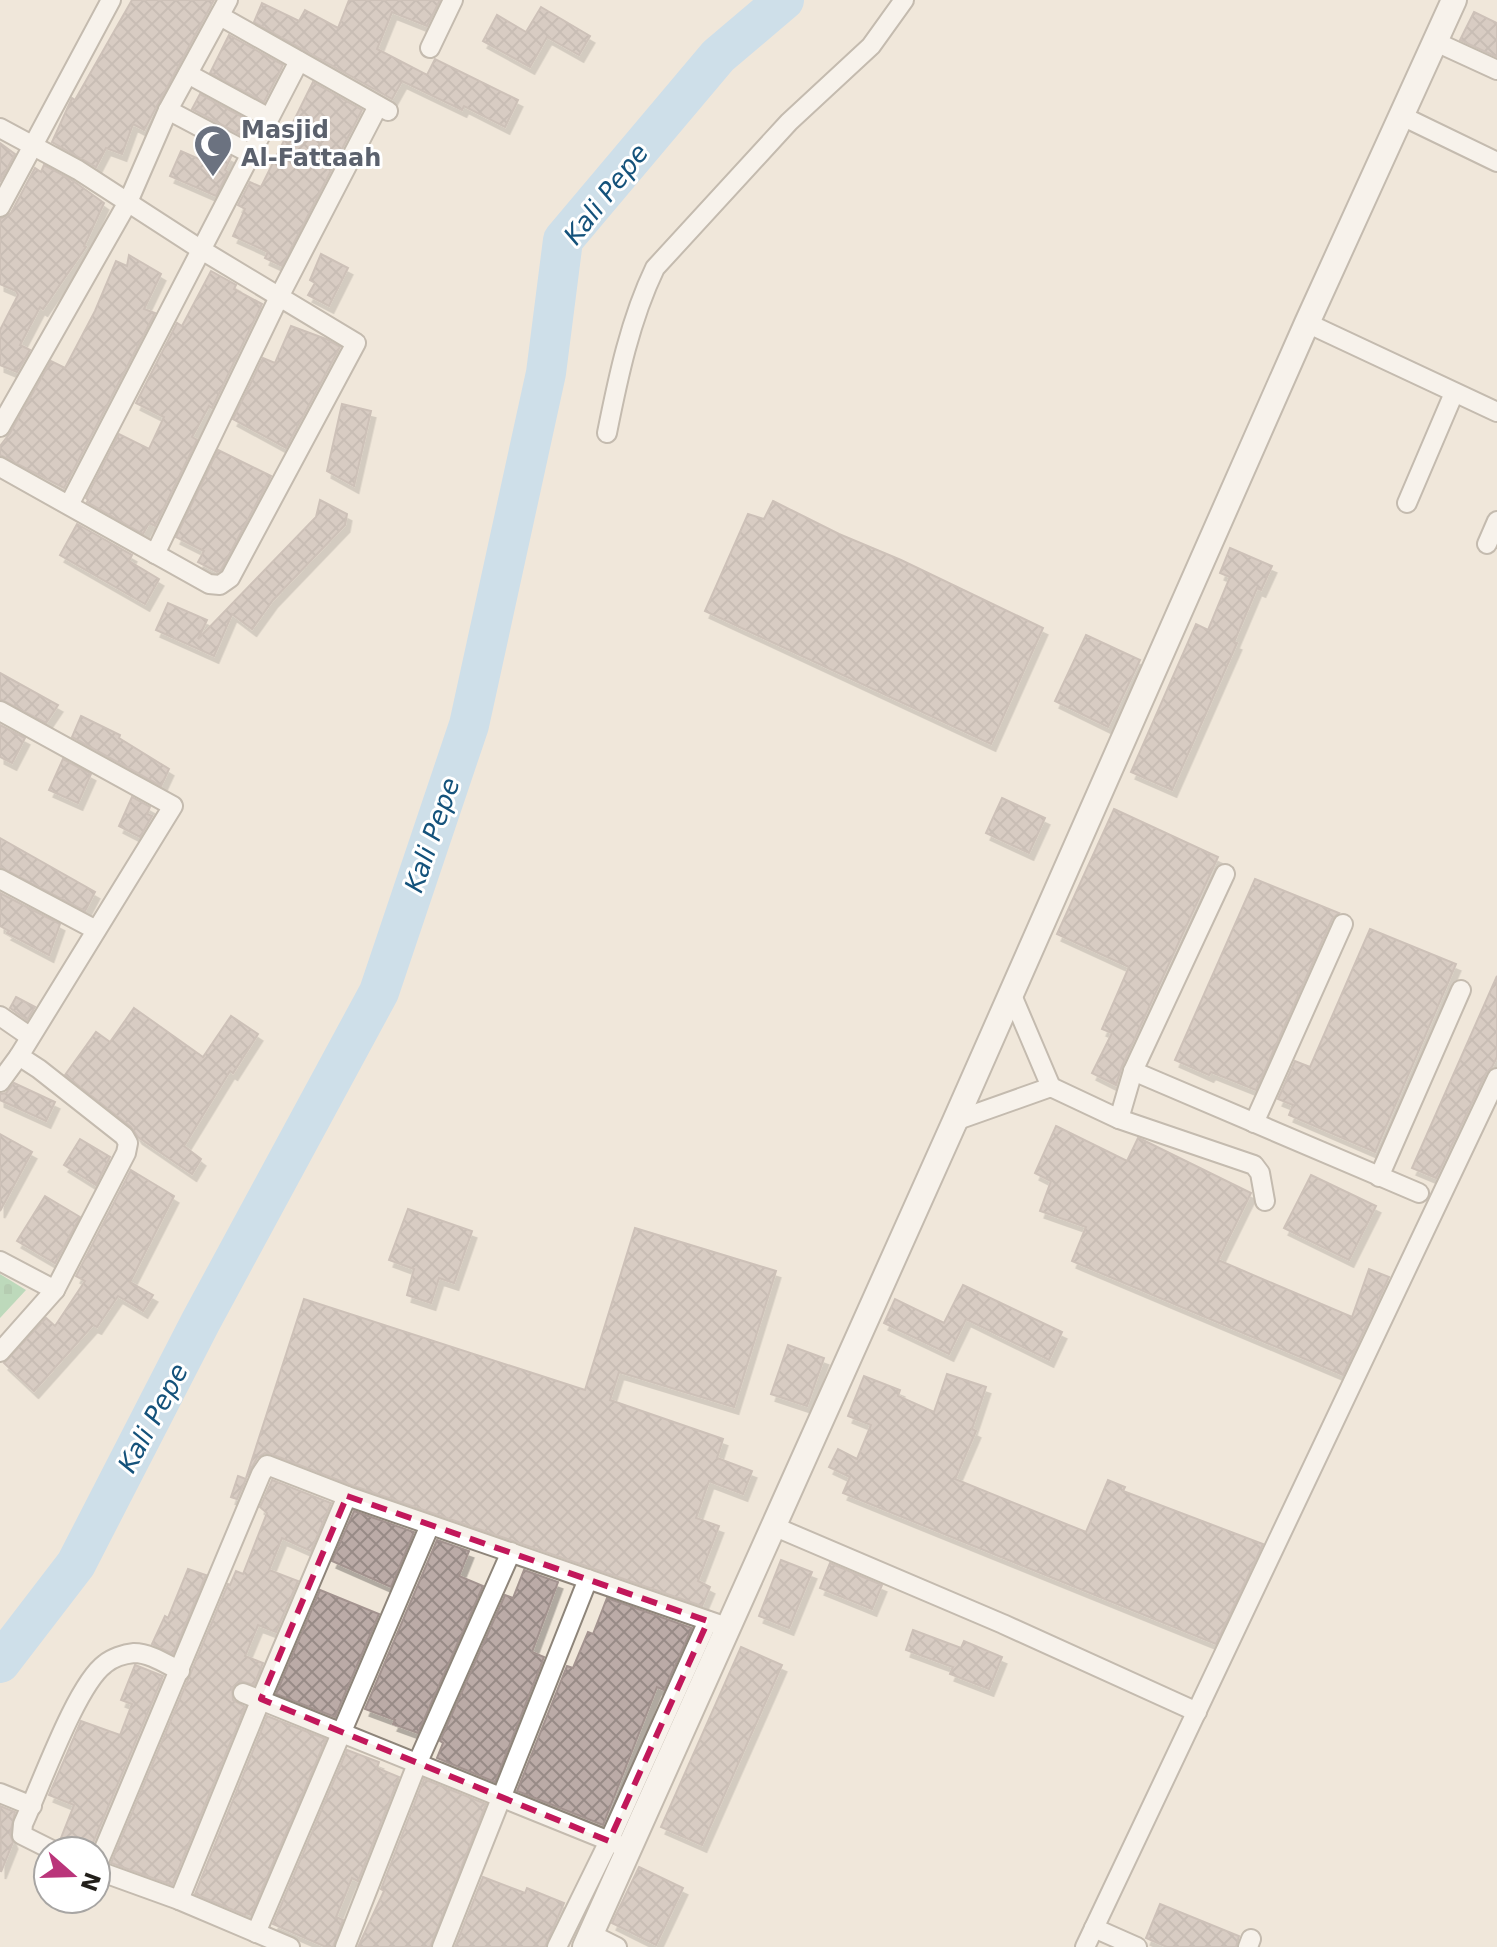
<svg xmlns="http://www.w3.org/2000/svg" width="1497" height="1947" font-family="'DejaVu Sans',sans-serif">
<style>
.cemetery{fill:url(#cemetery-stones)}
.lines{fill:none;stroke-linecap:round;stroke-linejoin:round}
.river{stroke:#a5d4fa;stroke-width:40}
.building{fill:url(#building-cross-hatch);stroke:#a3938f;stroke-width:2;filter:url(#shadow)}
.street-casing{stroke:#8e857a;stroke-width:22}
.secondary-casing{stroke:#8e857a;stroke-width:28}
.street{stroke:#fff;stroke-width:18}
.secondary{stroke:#fff;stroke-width:24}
.marked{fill:none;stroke:#c2185b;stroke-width:6;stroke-dasharray:16 10;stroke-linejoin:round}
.labels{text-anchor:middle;stroke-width:6;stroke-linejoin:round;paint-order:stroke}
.worship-label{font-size:24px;font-weight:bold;fill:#5b616d;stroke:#fff;text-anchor:start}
.water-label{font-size:26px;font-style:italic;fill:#14527b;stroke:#fff}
</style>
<defs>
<pattern id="cemetery-stones" width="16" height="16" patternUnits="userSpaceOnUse" patternTransform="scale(2)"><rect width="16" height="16" fill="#7fc894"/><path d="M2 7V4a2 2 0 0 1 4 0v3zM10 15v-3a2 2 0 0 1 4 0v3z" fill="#6dab7f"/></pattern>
<pattern id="building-cross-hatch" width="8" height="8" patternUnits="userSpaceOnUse" patternTransform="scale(2)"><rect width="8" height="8" fill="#bbaba7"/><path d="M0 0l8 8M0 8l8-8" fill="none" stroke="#988b87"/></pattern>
<filter id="shadow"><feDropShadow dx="4.5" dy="7" stdDeviation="0" flood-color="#0004"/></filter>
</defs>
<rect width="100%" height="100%" fill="#f0e7da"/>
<!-- cemetery -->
<path class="cemetery" d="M0,1274L26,1290L0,1318Z"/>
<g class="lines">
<!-- river -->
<path class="river" d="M0,1663L76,1564L201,1321L379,992L469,725L546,373L563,240L718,56L784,0"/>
</g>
<!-- building -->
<g class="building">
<path d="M132,0H214L144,130L133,124L122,154L106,148L96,167L52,142L72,98L75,100Z"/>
<path d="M349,0H440L427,26L392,12L377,49L427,75L435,59L518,100L505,127L464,106L462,110L402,81L392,99L254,22L262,3L299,21L305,10L338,28Z"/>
<path d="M541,7L590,36L579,55L547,37L530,67L483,41L497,15L526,32Z"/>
<path d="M1474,12L1497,23V57L1460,40Z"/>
<path d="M229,35L283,65L264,102L210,73Z"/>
<path d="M313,82L362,110L282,266L265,258L268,252L233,236L245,209L238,205L250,182L261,187Z"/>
<path d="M200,94L248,120L241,135L192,109Z"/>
<path d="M0,143L15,154L0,182Z"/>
<path d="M214,148L231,157L225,170L228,172L216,196L170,176L181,151L208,163Z"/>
<path d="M44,165L72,180L104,203L84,246L86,247L43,309L40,307L20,345L30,350L17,372L0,365V330L18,295L16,291L0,284V219L11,213L35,168L41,172Z"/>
<path d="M321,254L348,268L329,306L308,295L315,283L310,280Z"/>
<path d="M129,255L161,274L144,309L155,313L64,488L0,455V446L10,433L51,361L65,368L95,311L116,261L127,266Z"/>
<path d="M211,271L236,285L234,289L262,304L212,408L209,406L192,437L197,440L155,526L149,523L143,534L87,502L88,500L86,498L119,434L149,449L164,417L136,403L177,323L182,326Z"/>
<path d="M291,326L326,339L340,347L286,448L233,419L263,358L275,363Z"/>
<path d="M342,404L371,411L354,486L327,471Z"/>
<path d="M218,450L271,476L221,570L217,572L198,562L204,551L176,537Z"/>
<path d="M320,500L347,514L345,525L273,600L252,629L232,614L214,656L156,630L168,603L207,620L198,639L316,517Z"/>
<path d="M773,501L839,534L901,560L1043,628L991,744L705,611L748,514L764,519Z"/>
<path d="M77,524L132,555L129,561L159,579L145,604L60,555Z"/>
<path d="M1230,548L1272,566L1261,590L1257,588L1234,642L1237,643L1172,790L1131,772L1196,624L1208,630L1230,577L1220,573Z"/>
<path d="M1086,635L1140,660L1108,727L1055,701Z"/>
<path d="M0,673L58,705L46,723L0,699Z"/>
<path d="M81,716L120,735L119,738L169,769L161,786L72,737Z"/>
<path d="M0,725L25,738L12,763L0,757Z"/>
<path d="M63,759L91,774L78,803L49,790Z"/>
<path d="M132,797L150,807L147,814L152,816L140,837L119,826Z"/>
<path d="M1002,798L1045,818L1029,853L986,833Z"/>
<path d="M1114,809L1218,857L1122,1066L1116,1085L1092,1073L1112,1033L1102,1029L1129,967L1057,934Z"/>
<path d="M0,838L95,892L85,911L0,867Z"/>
<path d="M1255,879L1339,913L1332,919L1256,1090L1211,1072L1209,1075L1175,1060Z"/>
<path d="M0,893L60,924L49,955L7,933L9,931L0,926Z"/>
<path d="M1370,929L1456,964L1375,1152L1289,1115L1293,1105L1278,1099L1295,1061L1310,1067Z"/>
<path d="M1497,976V1057L1492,1067L1486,1073L1436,1178L1412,1168Z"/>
<path d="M16,997L35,1007L27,1020L10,1008Z"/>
<path d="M134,1008L203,1057L231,1016L258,1034L233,1073L230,1071L184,1146L201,1159L192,1174L138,1137L131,1127L65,1075L96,1032L110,1042Z"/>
<path d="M14,1083L55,1102L46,1121L0,1100V1094L6,1093Z"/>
<path d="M1056,1126L1127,1161L1138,1138L1143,1140L1251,1193L1218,1260L1352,1317L1369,1269L1389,1277L1343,1375L1072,1261L1086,1227L1040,1211L1051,1181L1035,1173Z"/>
<path d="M0,1134L32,1152L0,1211Z"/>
<path d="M80,1139L110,1157L96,1185L64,1165Z"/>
<path d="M131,1170L174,1196L130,1282L153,1295L143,1311L118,1296L97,1327L93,1325L34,1391L4,1363L46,1318L55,1326L85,1281L76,1276Z"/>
<path d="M1311,1175L1376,1206L1349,1260L1284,1228Z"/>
<path d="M45,1196L80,1217L55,1263L17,1241Z"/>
<path d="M408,1209L472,1231L454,1283L439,1278L431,1303L407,1295L414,1269L389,1260Z"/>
<path d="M635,1228L776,1271L734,1407L619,1372L610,1400L723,1439L717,1458L752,1471L743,1494L709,1481L696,1518L719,1526L698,1581L710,1587L702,1606L351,1485L271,1454L265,1453L257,1458L246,1478L304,1299L585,1390Z"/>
<path d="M963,1285L1062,1332L1049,1360L966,1319L949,1354L884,1323L895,1299L944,1323Z"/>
<path d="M788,1345L824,1358L807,1406L771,1394Z"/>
<path d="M947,1374L986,1387L972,1429L976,1431L955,1479L1086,1532L1108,1480L1125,1487L1123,1491L1263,1544L1216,1644L843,1493L850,1477L829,1467L838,1449L857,1459L871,1425L848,1416L864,1376L900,1390L898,1396L934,1412Z"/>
<path d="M238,1476L246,1479L237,1499L231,1497Z"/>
<path d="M272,1480L331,1503L311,1551L282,1538L269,1570L298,1581L276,1632L258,1625L245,1656L263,1663L254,1685L241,1681L232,1688L233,1700L245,1707L172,1885L111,1863L228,1584L230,1585L236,1571L243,1574L267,1513L260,1507Z"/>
<path d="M354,1511L414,1532L391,1587L332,1561Z"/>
<path d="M437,1540L469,1551L459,1576L483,1586L418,1733L393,1724L395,1720L365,1709Z"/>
<path d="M781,1560L812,1572L789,1628L759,1616Z"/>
<path d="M830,1563L882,1585L872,1609L820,1588Z"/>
<path d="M188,1569L206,1575L173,1654L152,1644L165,1616L168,1618Z"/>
<path d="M524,1570L558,1582L532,1652L544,1657L495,1782L437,1758L443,1743L440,1741L505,1595L513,1598Z"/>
<path d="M320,1590L379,1614L335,1717L276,1694Z"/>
<path d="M607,1598L692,1628L664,1690L657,1687L603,1825L517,1791L567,1666L573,1668L588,1632L593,1634Z"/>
<path d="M913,1630L961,1648L964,1641L1002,1657L989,1689L950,1674L953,1667L906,1650Z"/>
<path d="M741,1647L782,1665L702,1845L661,1827Z"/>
<path d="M135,1665L163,1676L90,1850L61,1838L74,1805L49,1795L81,1721L120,1735L132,1704L121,1700Z"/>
<path d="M267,1716L326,1739L251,1915L246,1913L245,1915L195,1894Z"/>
<path d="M347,1750L379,1762L377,1768L399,1777L358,1881L352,1878L336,1917L343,1920L333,1947H326L273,1924Z"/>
<path d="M424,1779L486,1804L430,1947H358L384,1891L381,1889Z"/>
<path d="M0,1806L15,1812L10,1834L13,1842L1,1872Z"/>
<path d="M639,1867L683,1888L656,1945L612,1923Z"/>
<path d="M483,1877L525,1893L527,1888L564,1903L545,1947H455Z"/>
<path d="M1160,1904L1239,1936L1236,1947H1167L1146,1938Z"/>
</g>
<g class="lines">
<!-- street casing -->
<g class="street-casing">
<g id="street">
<path d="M220,16L388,111"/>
<path d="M1436,42L1497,70"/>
<path d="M430,48L453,0"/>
<path d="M188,74L269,118"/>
<path d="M168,110L251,154"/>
<path d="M1402,116L1497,162"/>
<path d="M0,128L78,170L200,249L356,343L230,578L220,585L209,584L0,467"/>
<path d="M0,207L111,0"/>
<path d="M1307,323L1497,412"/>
<path d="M0,427L128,202L168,110L228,0"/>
<path d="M607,433C618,378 630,320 655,268L789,122L871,46L904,0"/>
<path d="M1407,503L1454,393"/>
<path d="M69,505L299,61"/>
<path d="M1487,544L1497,521"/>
<path d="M155,554L280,295L378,106"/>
<path d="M0,711L173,806L19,1056L0,1082"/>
<path d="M0,879L96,930"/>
<path d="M1011,993L1051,1087"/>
<path d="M0,1016L29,1036"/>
<path d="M1133,1071L1419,1193"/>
<path d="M1119,1119L1133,1071L1225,874"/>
<path d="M955,1121L1051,1087L1119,1119L1254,1165L1260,1173L1265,1201"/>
<path d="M1254,1123L1343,924"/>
<path d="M1379,1177L1461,990"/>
<path d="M0,1261L55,1290"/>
<path d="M0,1352L55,1290L126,1153L128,1143L124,1136L39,1069L19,1056"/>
<path d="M773,1526L1003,1624L1197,1712"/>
<path d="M243,1693L629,1849"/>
<path d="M0,1793L32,1806"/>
<path d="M54,1851L22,1835L23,1824C40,1788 76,1685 105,1664C112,1658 124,1654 134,1653C150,1653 166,1664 180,1671"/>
<path d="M96,1868L261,1474L267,1465L347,1496L718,1624"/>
<path d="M96,1870L179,1900L290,1947"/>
<path d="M179,1900L261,1699L347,1496"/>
<path d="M1094,1928L1137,1947"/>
<path d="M256,1933L430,1525"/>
<path d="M591,1934L617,1947"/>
<path d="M345,1947L417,1764L511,1552"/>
<path d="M442,1947L588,1579"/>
<path d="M557,1947L609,1841L708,1621"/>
<path d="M1085,1947L1497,1078"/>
<path d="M1248,1947L1251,1939"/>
</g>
</g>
<!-- secondary casing -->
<g class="secondary-casing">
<path id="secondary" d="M585,1947L955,1121L1307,323L1454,0"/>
</g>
<!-- street -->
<use href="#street" class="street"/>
<!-- secondary -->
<use href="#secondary" class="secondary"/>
</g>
<!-- marked area -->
<path d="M0 0H1497V1947H0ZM347,1496L708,1621L609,1841L261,1699Z" fill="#f0e7da" fill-opacity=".55" fill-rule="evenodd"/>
<path class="marked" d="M347,1496L708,1621L609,1841L261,1699Z"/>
<!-- icons -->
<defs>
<g id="mosque-pin" transform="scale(2)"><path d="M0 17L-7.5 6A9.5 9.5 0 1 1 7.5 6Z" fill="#6b7280" stroke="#fff"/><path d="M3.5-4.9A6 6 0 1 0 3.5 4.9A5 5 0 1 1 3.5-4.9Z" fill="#fff"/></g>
</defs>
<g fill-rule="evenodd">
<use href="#mosque-pin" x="213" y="144"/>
</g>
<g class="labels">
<!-- worship labels -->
<g class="worship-label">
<text x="241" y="138">Masjid<tspan x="241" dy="28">Al-Fattaah</tspan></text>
</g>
<!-- water labels -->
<g class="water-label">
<text transform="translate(606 194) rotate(-52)" y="9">Kali Pepe</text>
<text transform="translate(432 835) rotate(-71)" y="9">Kali Pepe</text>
<text transform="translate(153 1418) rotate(-62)" y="9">Kali Pepe</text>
</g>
</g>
<!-- north arrow -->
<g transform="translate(72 1875) rotate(110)"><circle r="38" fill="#ffffff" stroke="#a7a5a3" stroke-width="2"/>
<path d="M0-6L14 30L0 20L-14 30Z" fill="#ba357a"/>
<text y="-12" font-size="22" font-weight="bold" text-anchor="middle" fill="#221f1a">N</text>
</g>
</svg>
